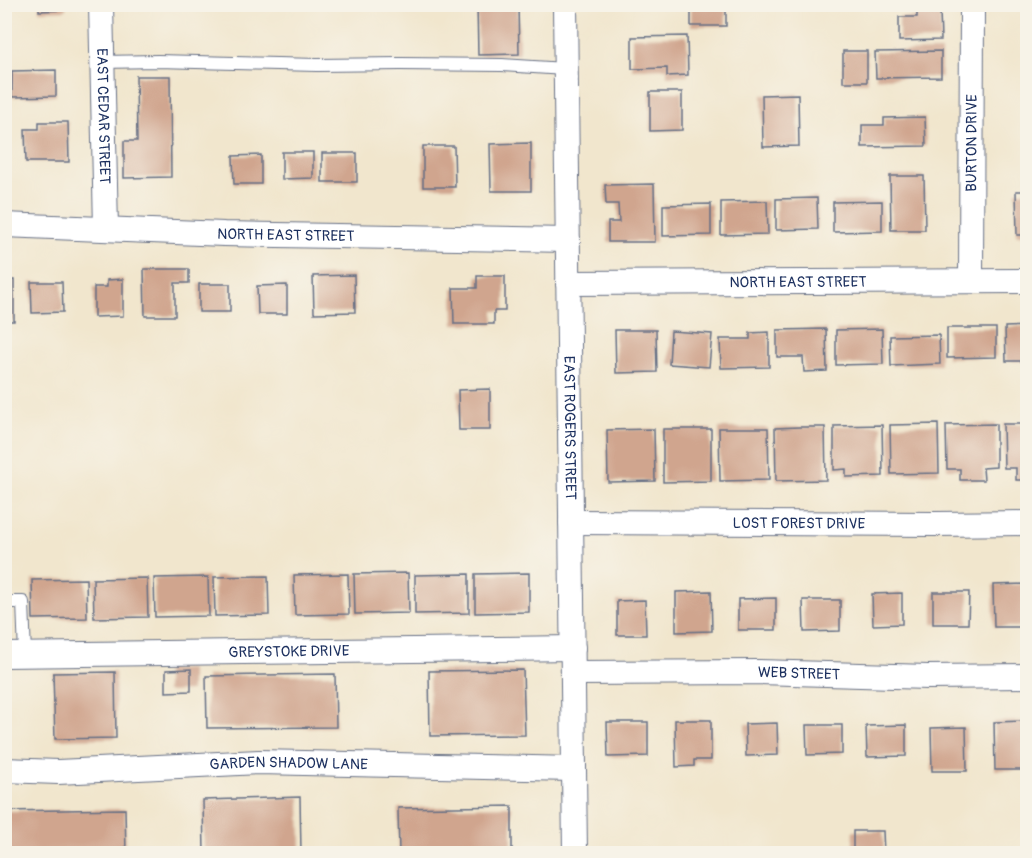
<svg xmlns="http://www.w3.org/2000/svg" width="1032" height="858" font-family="Pangolin,sans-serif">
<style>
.building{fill:#d0a58e}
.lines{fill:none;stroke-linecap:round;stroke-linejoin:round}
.service-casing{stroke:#666f85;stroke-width:14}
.minor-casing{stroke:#666f85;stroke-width:26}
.service{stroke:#fff;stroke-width:12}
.minor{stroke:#fff;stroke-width:24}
.labels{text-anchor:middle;stroke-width:6;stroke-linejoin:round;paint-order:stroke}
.street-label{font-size:15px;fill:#1b2f5e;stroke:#f7f3e8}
</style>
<rect width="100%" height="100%" fill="#f7f3e8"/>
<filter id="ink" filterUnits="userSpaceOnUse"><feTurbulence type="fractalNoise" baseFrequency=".0167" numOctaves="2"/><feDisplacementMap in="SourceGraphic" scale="12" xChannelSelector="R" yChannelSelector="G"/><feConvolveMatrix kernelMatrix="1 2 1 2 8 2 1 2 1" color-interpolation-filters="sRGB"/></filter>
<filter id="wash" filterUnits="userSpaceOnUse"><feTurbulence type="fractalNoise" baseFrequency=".008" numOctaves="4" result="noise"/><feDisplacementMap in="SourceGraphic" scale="24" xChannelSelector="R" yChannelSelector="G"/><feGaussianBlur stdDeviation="1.35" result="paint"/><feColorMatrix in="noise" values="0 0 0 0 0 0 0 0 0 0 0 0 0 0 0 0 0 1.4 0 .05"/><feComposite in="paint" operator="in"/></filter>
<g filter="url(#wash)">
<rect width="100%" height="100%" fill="#f1e6cd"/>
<g id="blocks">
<!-- building -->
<g class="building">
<path d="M39,4H66V10L39,11Z"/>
<path d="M477,4H518L519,54L478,55Z"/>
<rect x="691" y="4" width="35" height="22"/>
<path d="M917,11H940L941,40L899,41V17H917Z"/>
<path d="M687,36L688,75L667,76V68L632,69V37Z"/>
<rect x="843" y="51" width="24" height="31"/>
<path d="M941,51V77L876,78L875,52Z"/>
<path d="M56,70V96L12,97V71Z"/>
<path d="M136,76H170L171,177L124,178V141H137Z"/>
<path d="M650,92H682V130L650,131Z"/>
<path d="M798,94L799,146L763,147L762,95Z"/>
<path d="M925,117L926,146L862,147V125H884V118Z"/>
<path d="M39,122H68L69,162H26L25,129H39Z"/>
<path d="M531,143V191H491L490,144Z"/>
<path d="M423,146H454L455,187H423Z"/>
<path d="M282,152H313V178L282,179Z"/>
<rect x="322" y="153" width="35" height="29"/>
<path d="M261,155V184H234L233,156Z"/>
<path d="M890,176H924L925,230H891Z"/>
<path d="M654,184L655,242H608V222H619L618,204H606L605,185Z"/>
<path d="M1016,191H1028V235H1017Z"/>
<path d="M817,198L818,229L776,230V199Z"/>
<path d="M767,201L768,234L721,235V202Z"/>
<path d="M882,201V231L833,232V202Z"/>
<path d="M711,204V235L663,236V205Z"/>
<path d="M144,269H189V283H175V316H145Z"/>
<path d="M354,275L355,312L314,313L313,276Z"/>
<path d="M477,276H505V311H494V324H454L453,288H477Z"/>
<path d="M123,279V316L94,317V287H107V280Z"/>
<rect x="4" y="280" width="10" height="41"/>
<path d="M31,282H62L63,312L32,313Z"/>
<rect x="199" y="284" width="31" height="28"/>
<path d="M287,285V314H258L257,286Z"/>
<path d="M1028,326V361H1006L1005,327Z"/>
<path d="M947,328H996V357L947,358Z"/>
<path d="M826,329L827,371L804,372L803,357H777V330Z"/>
<path d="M882,329L883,364L836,365V330Z"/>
<path d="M615,330H656L657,372L616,373Z"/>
<path d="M671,331L712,334L709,367L669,364Z"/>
<path d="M769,332V367L721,368L720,339H750V333Z"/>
<path d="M939,335L940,364L891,366L890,336Z"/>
<path d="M490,389V430H459L458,390Z"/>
<path d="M938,424L939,473L891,474L890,425Z"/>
<path d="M996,424V467L983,468L984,480H960V469H947L946,425Z"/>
<path d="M1003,424H1028V480H1016V468H1004Z"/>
<path d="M882,425L883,476L846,477V469L834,470V426Z"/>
<path d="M799,427H825L826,480L776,481L775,428Z"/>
<path d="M719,428H768L769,480L720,481Z"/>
<path d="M654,429L655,481L608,482L607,430Z"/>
<path d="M663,429H711V481L663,482Z"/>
<path d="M408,573L409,613L355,614L354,574Z"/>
<path d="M529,573V612L475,613V574Z"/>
<path d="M348,574L349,614L295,615L294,575Z"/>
<path d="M469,574V613L415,614V575Z"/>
<path d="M268,576L269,615L215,616L214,577Z"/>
<path d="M208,577L209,616L155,617L154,578Z"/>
<path d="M147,578L148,617L94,618L93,579Z"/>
<path d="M86,579L87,618L33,619L32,580Z"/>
<path d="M1028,584V627H994L993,585Z"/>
<path d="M711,591L712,631L676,632V592Z"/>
<path d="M933,592H969L968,624H933Z"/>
<path d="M902,593V624L873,625L872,594Z"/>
<path d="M776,598V630H738V599Z"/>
<path d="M645,600L646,635H617V601Z"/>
<path d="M803,600H840V631L804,632Z"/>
<path d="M191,669V691L166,692V670Z"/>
<path d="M523,670L525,735L430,736L429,671Z"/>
<path d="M115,672L116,738L55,739L53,673Z"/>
<path d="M335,674L336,727L207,728L206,676Z"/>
<path d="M675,720H711V760H694V766L676,767Z"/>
<path d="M1028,721V770H995L994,722Z"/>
<path d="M607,722H648V756L608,757Z"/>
<path d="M777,723L778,755L746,756L745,724Z"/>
<path d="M806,725H842V754L807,755Z"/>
<path d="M906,725V756L867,757L866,726Z"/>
<path d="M966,727L967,771H932L931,728Z"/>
<path d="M300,797L301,854H204L203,800Z"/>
<path d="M512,806V854H399L398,808Z"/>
<path d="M125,809L126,854H4V811Z"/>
<path d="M853,831H883L884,854H853Z"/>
</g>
</g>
</g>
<g filter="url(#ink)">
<use href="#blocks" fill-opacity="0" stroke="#666f85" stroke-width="1.5"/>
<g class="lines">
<!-- service casing -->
<g class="service-casing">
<g id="service">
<path d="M101,62L158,61L317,65L400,64L502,65L565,69"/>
<path d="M4,602H23L25,655"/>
</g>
</g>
<!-- minor casing -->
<g class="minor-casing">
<g id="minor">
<path id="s1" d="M101,4L106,229"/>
<path id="s2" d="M565,4L575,854"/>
<path id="s3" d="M4,225L224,234L568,240"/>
<path id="s4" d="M971,281L972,4"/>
<path id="s5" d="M568,283L1028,281"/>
<path id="s6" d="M571,522L935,524L1028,523"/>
<path id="s7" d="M4,655L573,648"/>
<path id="s8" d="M573,673L759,672L928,677L1028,676"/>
<path id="s9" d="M4,770L58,772L259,762L574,769"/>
</g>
</g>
<!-- service -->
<use href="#service" class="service"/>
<!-- minor -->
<use href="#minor" class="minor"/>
</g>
</g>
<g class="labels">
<!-- street labels -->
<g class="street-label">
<text dy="5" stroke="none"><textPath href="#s1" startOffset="112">EAST CEDAR STREET</textPath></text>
<text dy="5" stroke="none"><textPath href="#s4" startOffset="138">BURTON DRIVE</textPath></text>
<text dy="5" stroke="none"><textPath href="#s3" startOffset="282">NORTH EAST STREET</textPath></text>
<text dy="5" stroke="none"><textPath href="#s5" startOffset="230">NORTH EAST STREET</textPath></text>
<text dy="5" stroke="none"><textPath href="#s2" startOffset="424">EAST ROGERS STREET</textPath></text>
<text dy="5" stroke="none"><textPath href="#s6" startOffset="228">LOST FOREST DRIVE</textPath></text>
<text dy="5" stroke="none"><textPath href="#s7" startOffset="285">GREYSTOKE DRIVE</textPath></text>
<text dy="5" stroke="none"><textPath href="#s8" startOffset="226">WEB STREET</textPath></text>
<text dy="5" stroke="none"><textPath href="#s9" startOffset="285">GARDEN SHADOW LANE</textPath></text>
</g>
</g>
<!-- margin -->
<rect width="1032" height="858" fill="none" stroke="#f7f3e8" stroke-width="24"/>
</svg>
